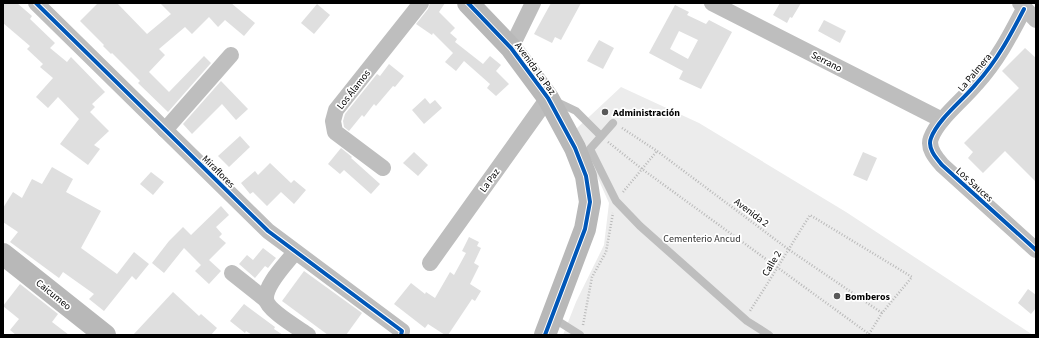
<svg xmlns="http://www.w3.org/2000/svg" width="1039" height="338" font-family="'Source Sans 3',sans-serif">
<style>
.green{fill:#ececec}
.building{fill:#dfdfdf;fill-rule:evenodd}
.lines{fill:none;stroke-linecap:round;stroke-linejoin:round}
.path{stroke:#b9b9b9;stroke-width:2.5;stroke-dasharray:1 2;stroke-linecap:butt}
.lane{stroke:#bebebe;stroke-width:8}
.street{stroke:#bebebe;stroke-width:16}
.secondary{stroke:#b8b8b8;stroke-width:22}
.cycleway-casing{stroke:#fff;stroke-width:6}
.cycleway{stroke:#0057b8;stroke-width:4}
.poi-dot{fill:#595959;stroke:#fff;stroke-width:1.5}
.labels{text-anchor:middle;stroke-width:3.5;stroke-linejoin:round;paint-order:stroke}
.street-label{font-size:10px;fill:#000;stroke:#fff}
.poi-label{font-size:10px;font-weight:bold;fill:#000;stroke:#fff;text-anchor:start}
.park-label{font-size:10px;fill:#333;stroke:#fff}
</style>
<rect width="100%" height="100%" fill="#fff"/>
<!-- green -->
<path class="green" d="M621,87L699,123L846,212L1033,335H563L576,302L604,245L609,203L576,129Z"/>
<!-- building -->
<g class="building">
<path d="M3,3H17L32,16L30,19L55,43L50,48L67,62L71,57L105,92L92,104L95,107L90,112L109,131L94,145L100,149L88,165L60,144L79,119L58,97L48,108L36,97L53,78L40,67L43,64L27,49L30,46L3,23Z"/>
<path d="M98,3H117L147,34L171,14L160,3H231L255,23L244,36L225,20L218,27L209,17L192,34L185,27L159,49L165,55L149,72L169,92L204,56L211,63L168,112L138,83L140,81L112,53L111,54L103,46L104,45L80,21Z"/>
<path d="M430,3H445L439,12L455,28L450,33L457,39L455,42L483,64L490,56L501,65L496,71L509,84L496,96L487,88L490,84L464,61L456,71L445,62L453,53L433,33L432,35L416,24L428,9Z"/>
<path d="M551,3H581L561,40L555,37L552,43L534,34Z"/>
<path d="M780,3H801L792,18L790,17L787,23L773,15Z"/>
<path d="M317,4L330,15L314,34L301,23Z"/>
<path d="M675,5L689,12L687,15L706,24L709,20L732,32L701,89L679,79L683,71L649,53ZM679,31L698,40L688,59L670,49Z"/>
<path d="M824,20L846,31L840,43L818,31Z"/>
<path d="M599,40L614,48L603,69L587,61Z"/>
<path d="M1025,48L1036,58V182L1005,151L983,173L968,158L973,152L964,143L1019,88L1002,71Z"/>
<path d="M389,64L404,76L395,87L393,86L376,106L374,104L364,117L362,115L349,131L344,127L343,121L345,114L377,74L380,76Z"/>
<path d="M221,81L248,109L236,120L222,104L192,134L183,124Z"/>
<path d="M425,98L430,104L435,100L442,108L424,124L412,110Z"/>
<path d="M240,136L250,147L229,167L218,156Z"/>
<path d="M341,148L352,157L351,158L380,184L371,194L344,170L340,174L328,164Z"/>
<path d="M414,152L428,165L418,176L403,163Z"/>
<path d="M863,152L877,158L867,181L853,175Z"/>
<path d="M270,163L291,183L294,180L306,190L294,204L281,192L267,206L253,192L250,194L241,183L255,171L258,175Z"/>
<path d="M52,167L73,179L66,192L101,211L81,248L117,274L134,252L149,264L136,280L132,276L104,311L89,299L94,294L63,272L59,278L10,242L18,232L3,222V208L13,192L22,198L32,179L42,184Z"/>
<path d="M151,172L164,182L153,195L140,184Z"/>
<path d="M221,206L229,215L216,227L222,234L219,237L226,243L209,260L221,271L209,284L195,271L201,265L184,248L164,273L152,263L169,241L183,227L191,235Z"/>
<path d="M469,237L479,242L477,246L481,248L474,263L479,266L470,284L481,291L475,301L472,299L448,335H445L428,324L425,328L394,304L411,283L425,294L426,292L435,298L450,272L454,275L466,253L462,251Z"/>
<path d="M263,248L276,258L268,268L265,266L255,278L239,264L247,255L253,260Z"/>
<path d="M304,271L362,313L346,335H328L282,301Z"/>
<path d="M20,284L58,314L52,322L69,335H16L10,330L19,319L3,306Z"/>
<path d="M1028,289L1036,295V308L1031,314L1018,303Z"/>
<path d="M173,292L199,316L201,314L217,328L211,335H133Z"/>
<path d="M244,304L275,327L274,329L283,335H252L246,331L245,333L230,321Z"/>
</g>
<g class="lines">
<!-- path -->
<g class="path">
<path d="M622,128L657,151L788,249L882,313"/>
<path d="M608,142L642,169L869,334L882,313L912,277L810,215C790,247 770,280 750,311"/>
<path d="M623,192L657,151"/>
<path d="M583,325L592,277L606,252L613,213"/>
</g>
<!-- lane -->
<g class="lane">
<path d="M555,101L576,111L601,136"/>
<path d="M613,123L590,149L616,201L640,226L747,321L769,335"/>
<path d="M553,318L580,335"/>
</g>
<!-- street -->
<g class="street">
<path d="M36,3L268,231L402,331L401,335"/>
<path d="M712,3L942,120"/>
<path d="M1020,3L1036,20"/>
<path d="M1024,9C1010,36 997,61 976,84C963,100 938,119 931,138C927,148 936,158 942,165L1036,250"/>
<path d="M511,48L533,3"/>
<path d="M165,130L231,55"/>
<path d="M383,168L335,132L333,121L336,110L421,3"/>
<path d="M295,252C287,263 265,284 266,299C267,310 298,328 308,335"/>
<path d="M430,263L548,98"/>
<path d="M232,273L266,300"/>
</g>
<!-- secondary -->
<g class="secondary">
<path d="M468,3L511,48L548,98L575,148L586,176L590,202L585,229L545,335"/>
<path d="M3,254L105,335"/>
</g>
<!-- cycleway casing -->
<g class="cycleway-casing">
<g id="cycleway">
<path d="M36,3L268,231L402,331L401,335"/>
<path d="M468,3L511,48L548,98L575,148L586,176L590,202L585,229L545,335"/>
<path d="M1024,9C1010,36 997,61 976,84C963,100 938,119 931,138C927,148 936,158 942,165L1036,250"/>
</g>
</g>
<!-- cycleway -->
<use href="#cycleway" class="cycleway"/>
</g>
<!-- markers -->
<g class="poi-dot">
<circle cx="605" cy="112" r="4"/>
<circle cx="837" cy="296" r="4"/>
</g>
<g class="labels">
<!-- street labels -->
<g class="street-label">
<text transform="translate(827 61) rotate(27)" y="4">Serrano</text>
<text transform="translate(536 68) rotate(54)" y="4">Avenida La Paz</text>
<text transform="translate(974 72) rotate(-50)" y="4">La Palmera</text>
<text transform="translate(353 89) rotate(-52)" y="4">Los Álamos</text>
<text transform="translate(219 171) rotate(45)" y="4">Miraflores</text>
<text transform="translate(489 180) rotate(-54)" y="4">La Paz</text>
<text transform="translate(975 184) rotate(42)" y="4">Los Sauces</text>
<text transform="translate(752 212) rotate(37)" y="4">Avenida 2</text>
<text transform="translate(771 263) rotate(-59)" y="4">Calle 2</text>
<text transform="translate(54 294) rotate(39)" y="4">Caicumeo</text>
</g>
<!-- poi labels -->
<g class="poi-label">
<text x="613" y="116">Administración</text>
<text x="845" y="300">Bomberos</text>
</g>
<!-- park labels -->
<g class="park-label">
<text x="702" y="242">Cementerio Ancud</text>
</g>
</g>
<!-- border -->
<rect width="1039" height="338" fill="none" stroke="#000000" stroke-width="8"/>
</svg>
